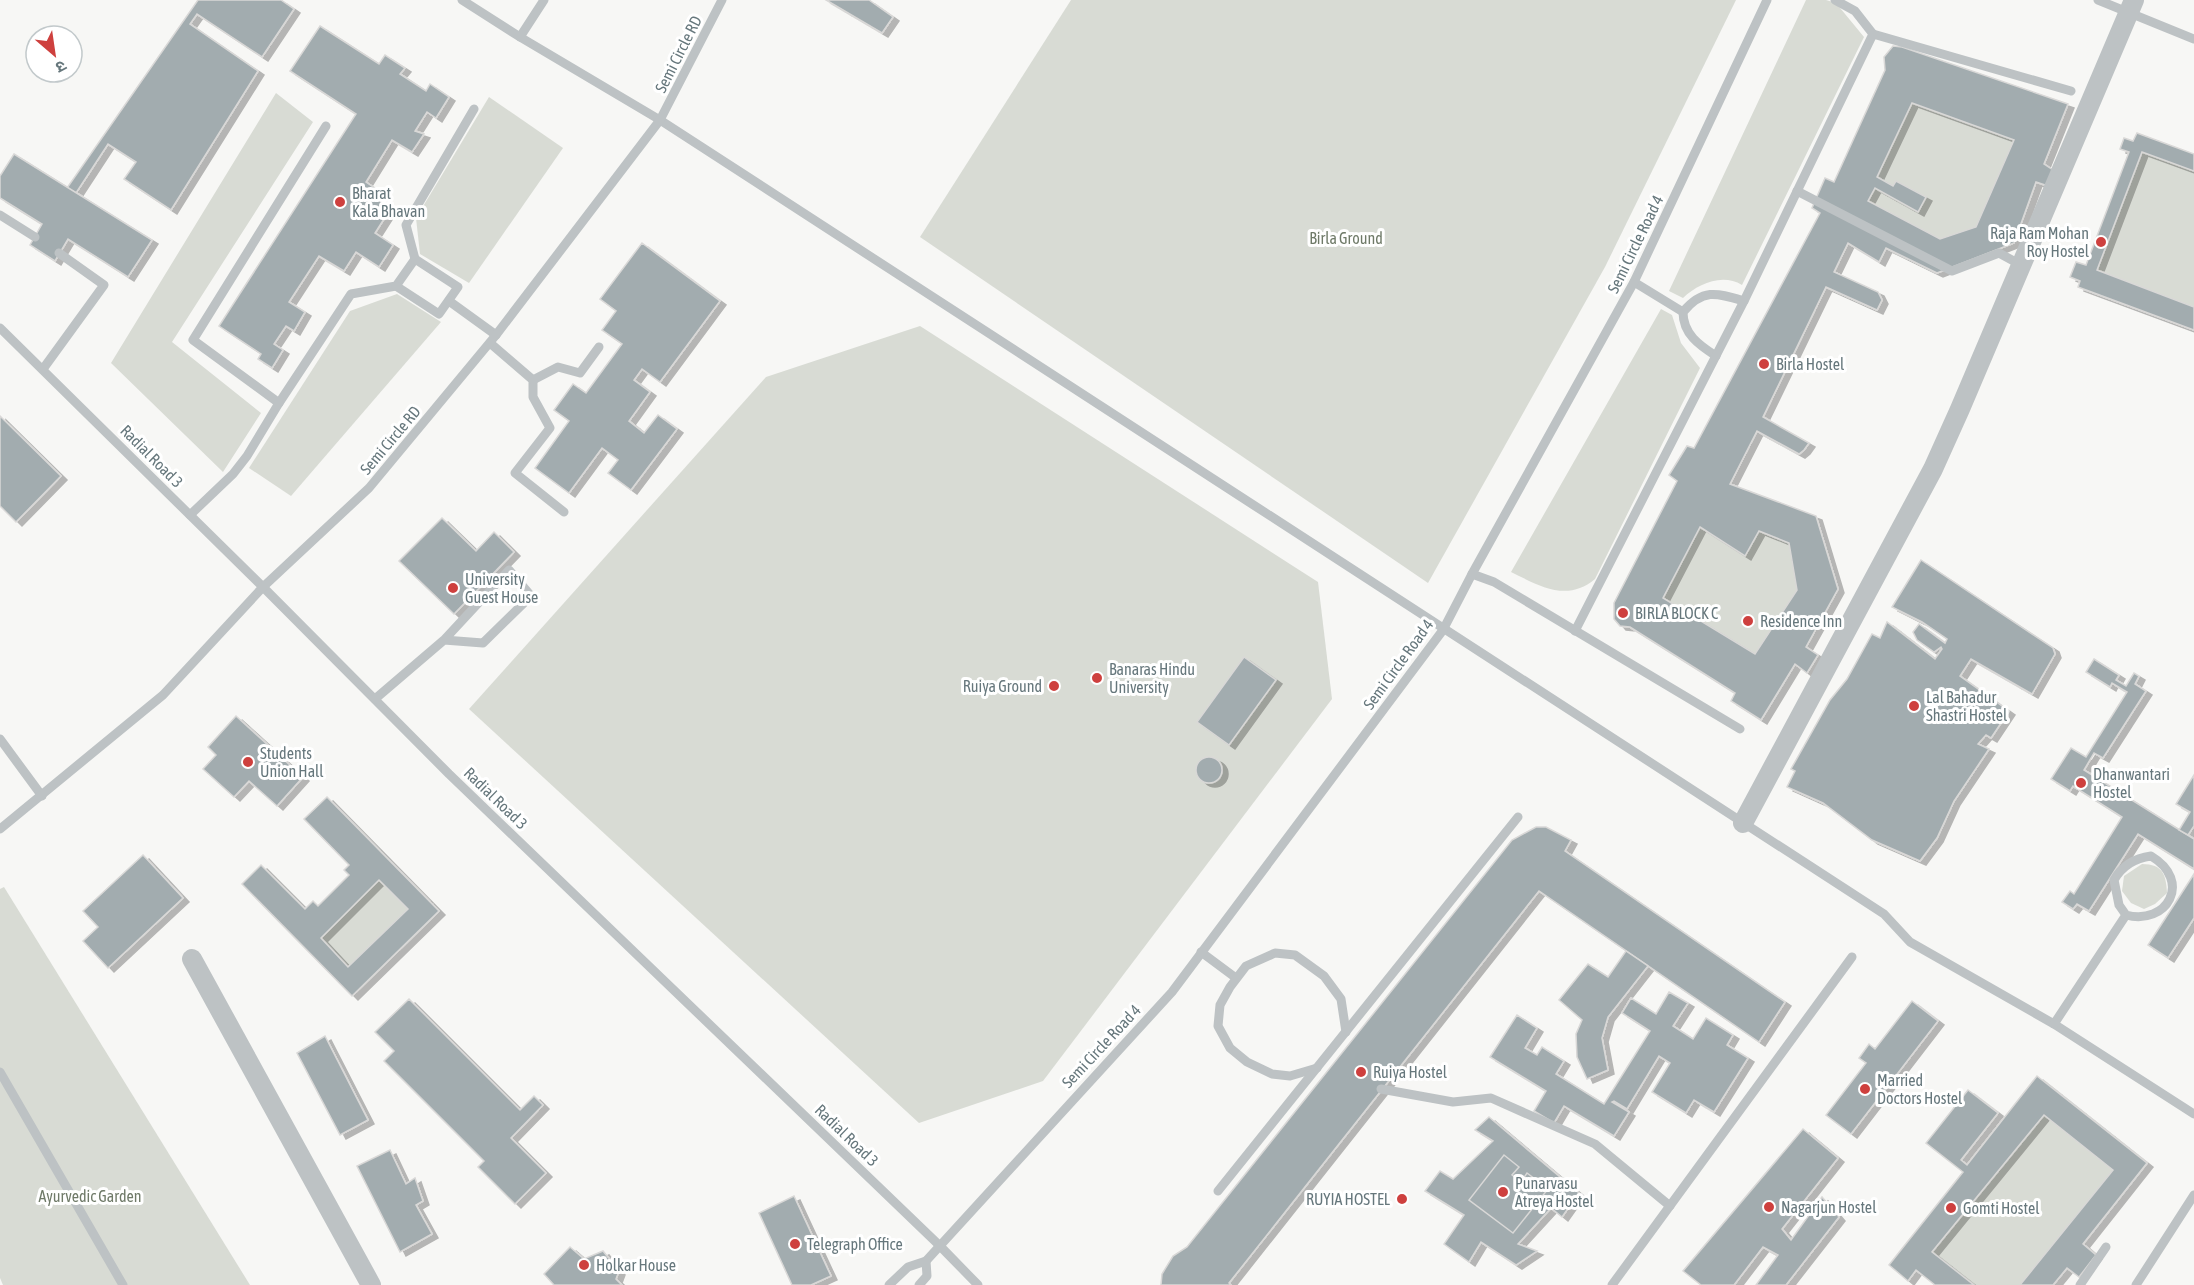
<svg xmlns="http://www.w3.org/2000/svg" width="2194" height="1285" font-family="'Asap Condensed','Noto Sans Devanagari',sans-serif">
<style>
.green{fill:#d8dbd4}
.building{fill:#a2acaf;stroke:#d9d8d7;stroke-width:1.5;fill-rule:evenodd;filter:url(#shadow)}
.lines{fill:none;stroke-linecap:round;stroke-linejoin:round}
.service{stroke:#bdc2c4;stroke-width:9}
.minor{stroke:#bdc2c4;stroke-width:20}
.poi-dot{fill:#ce403e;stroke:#fff;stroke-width:2}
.labels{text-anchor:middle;stroke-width:6;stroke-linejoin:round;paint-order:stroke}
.street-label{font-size:16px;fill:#66777c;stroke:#fff}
.poi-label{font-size:16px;fill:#66777c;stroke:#fff;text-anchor:start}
.park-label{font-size:16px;fill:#6f7a68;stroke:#fff}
</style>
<defs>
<filter id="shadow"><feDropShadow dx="6" dy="4" stdDeviation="0" flood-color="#0004"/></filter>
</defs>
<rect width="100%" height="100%" fill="#f7f7f5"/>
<!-- green -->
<g class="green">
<path d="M1071,0H1736L1605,267L1428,583L920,237Z"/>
<path d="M1806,0H1826L1836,3L1864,37L1742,285C1722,273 1698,284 1683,298L1669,291Z"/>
<path d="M276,93L313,122L172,342L261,413L223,472L111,363Z"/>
<path d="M489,97L563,148L469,283L420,254L416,218Z"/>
<path d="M1912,103L2014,140L1976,227L1940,239L1868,201L1875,188L1918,212L1926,198L1896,181L1893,186L1877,177Z"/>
<path d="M2142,152L2194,171V307L2097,270Z"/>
<path d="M397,294L441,322L291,496L249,468L350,311Z"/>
<path d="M1661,309L1672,315L1681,343L1700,368L1595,579C1567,603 1538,585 1511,572Z"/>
<path d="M920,326L1318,582L1332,699L1043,1081L919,1123L469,709L766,377Z"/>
<path d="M1700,527L1745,556L1759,531L1789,543L1797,590L1755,654L1663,598Z"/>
<path d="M2142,864C2163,864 2166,875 2167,893L2155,904L2144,909L2131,903L2122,891L2124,876Z"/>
<path d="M379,880L408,909L348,967L321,938Z"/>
<path d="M4,887L250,1285H3L0,1278V889Z"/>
<path d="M2044,1115L2113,1170L2020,1285H1974L1932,1252Z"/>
</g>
<!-- building -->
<g class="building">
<path d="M198,0H281L294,9L262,57L197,14L190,24L258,71L171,210L124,179L136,162L108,144L76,193L67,188Z"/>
<path d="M826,0H869L893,17L882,33Z"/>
<path d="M320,26L379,64L385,55L405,68L400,74L426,91L430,84L449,97L436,118L427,112L415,131L424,134L412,152L392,140L366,182L376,189L372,196L391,208L375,233L393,245L379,267L356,252L344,271L319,256L289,302L305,312L294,331L286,326L274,344L283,350L272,368L258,359L261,354L219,326L356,114L290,71Z"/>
<path d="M1893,46L1902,47L2068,104L2044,164L2056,172L2051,187L2036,182L2014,243L1937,273L1886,248L1879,262L1848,243L1834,272L1878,292L1882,300L1877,310L1826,287L1763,417L1809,443L1804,450L1799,454L1757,431L1730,484L1816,516L1838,589L1806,647L1818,655L1807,673L1795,664L1761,720L1731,701L1735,693L1630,627L1620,626L1614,619V603L1677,481L1669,475L1687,446L1694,448L1820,213L1812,208L1825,178L1834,182L1885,70L1884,57ZM1912,103L2014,140L1976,227L1940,239L1868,201L1875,188L1918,212L1926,197L1896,181L1893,186L1877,177ZM1700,527L1745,556L1759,531L1789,543L1797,590L1755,654L1663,598Z"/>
<path d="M2137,133L2194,154V171L2142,152L2097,270L2194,307V330L2078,287L2080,281L2070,277L2076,262L2086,265L2129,152L2120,149L2124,138L2133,141Z"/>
<path d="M14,154L152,240L128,277L68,239L55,261L30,245L42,224L0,198V176Z"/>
<path d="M642,243L720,301L660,382L642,369L634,380L650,392L629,421L644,433L658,415L677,429L631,490L608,473L618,460L602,448L569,493L535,468L569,421L554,410L573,384L586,393L622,344L602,330L616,311L600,299Z"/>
<path d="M0,416L61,476L16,522L0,506Z"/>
<path d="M442,518L476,551L494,532L514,552L454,614L399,561Z"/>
<path d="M1921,560L2053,648L2055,654L2032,694L1971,659L1960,676L2009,711L1991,738L1986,735L1978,744L1989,749L1954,801L1937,838L1920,861L1872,840L1823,803L1787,787L1795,771L1791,769L1830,700L1847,679L1872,634L1880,638L1887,622L1935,659L1942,649L1941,647L1934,652L1917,640L1913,632L1919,624L1945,643L1947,639L1922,622L1892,607Z"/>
<path d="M1244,657L1276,680L1229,745L1197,722Z"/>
<path d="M2094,659L2119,675L2116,680L2126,686L2134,673L2139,676L2135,684L2146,691L2103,758L2094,753L2084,770L2194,839V869L2138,834L2089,911L2077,904L2073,909L2062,902L2070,891L2074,894L2122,817L2073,786L2070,791L2051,779L2071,748L2086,757L2127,692L2112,683L2110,687L2086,672Z"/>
<path d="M236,716L303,777L277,806L249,781L234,797L203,769L216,755L208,747Z"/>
<circle cx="1209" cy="770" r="13"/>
<path d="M2194,775V826L2188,835L2179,830L2190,812L2176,804Z"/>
<path d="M327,797L439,911L352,996L242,884L261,865L305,909L313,901L318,906L349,875L344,870L349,865L304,819ZM379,880L408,909L348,967L321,938Z"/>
<path d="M1536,827H1546L1571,840L1565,851L1785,1002L1759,1042L1539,891L1229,1283L1231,1285H1161L1162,1274L1173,1256L1187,1247L1512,840Z"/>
<path d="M143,855L183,898L108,968L83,941L98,927L83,911Z"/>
<path d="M2194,874V918L2168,958L2148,945Z"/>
<path d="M1626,951L1648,966L1608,1017L1602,1038L1608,1070L1587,1079L1577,1057L1576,1034L1582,1020L1559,1000L1588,964L1608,977Z"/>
<path d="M1669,992L1688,1003L1673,1026L1693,1039L1706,1018L1733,1035L1727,1045L1748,1058L1714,1112L1694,1100L1686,1113L1652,1092L1670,1063L1659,1056L1627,1109L1614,1101L1612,1102L1629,1112L1614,1136L1564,1106L1554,1123L1534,1111L1546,1091L1490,1057L1517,1015L1537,1028L1525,1048L1537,1055L1542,1047L1564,1061L1556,1074L1604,1104L1650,1031L1622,1013L1631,998L1656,1014Z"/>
<path d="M409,999L520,1110L534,1096L543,1105L511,1138L546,1173L515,1204L478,1167L484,1161L384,1061L394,1051L375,1032Z"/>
<path d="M1912,1001L1938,1021L1851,1134L1826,1115L1866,1063L1859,1058L1869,1044L1875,1049Z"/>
<path d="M325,1036L368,1120L340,1135L297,1053Z"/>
<path d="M2037,1076L2147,1163L2083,1244L2096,1255L2079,1277L2067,1268L2053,1285H2020L2113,1170L2044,1115L1932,1252L1974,1285H1935L1916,1270L1908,1281L1889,1265L1963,1172L1926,1143L1968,1090L1998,1113L1961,1160L1967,1165Z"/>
<path d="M1489,1117L1579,1193L1562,1217L1551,1208L1518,1244L1537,1251L1516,1265L1481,1242L1469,1262L1444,1244L1464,1215L1425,1191L1440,1171L1453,1179L1493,1141L1475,1130Z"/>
<path d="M1803,1129L1838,1158L1782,1229L1791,1240L1822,1197L1839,1217L1786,1285H1756L1778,1255L1763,1247L1734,1285H1701L1683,1271Z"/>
<path d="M390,1150L406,1184L415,1178L423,1201L416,1205L432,1234L400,1252L357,1166Z"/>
<path d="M1504,1155L1519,1167L1512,1175L1521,1182L1527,1173L1548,1189L1513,1233L1469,1200Z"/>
<path d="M794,1196L831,1276L811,1285H792L759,1213Z"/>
<path d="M570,1247L584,1259L603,1251L619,1271L616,1279L622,1285H554L544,1274Z"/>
</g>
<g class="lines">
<!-- service -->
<g class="service">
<path d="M462,0L520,37L660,120L1884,914L1910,942L2054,1024L2194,1114"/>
<path d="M2098,0L2194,39"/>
<path d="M1873,34L2071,91"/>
<path d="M520,37L544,0"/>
<path d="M326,126L193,340L279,403L351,294L396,286L415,259L406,225L474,109"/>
<path d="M1797,191L1952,271L1999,253L2021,265"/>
<path d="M0,215L35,237"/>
<path d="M1634,282L1683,312"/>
<path d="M396,286L439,314L458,287L415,259"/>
<path d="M449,301L496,335"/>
<path d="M0,328L263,587L449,774L939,1245L978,1285"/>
<path d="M490,343L533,380V397L550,428L515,473L564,512"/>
<path d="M1716,356C1699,345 1683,334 1683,312C1703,288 1717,293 1744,301"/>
<path d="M43,369L104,285L59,253"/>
<path d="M533,380L558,367L580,373L599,347"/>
<path d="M190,515L233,474L247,456L279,403"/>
<path d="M1472,574L1494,582L1740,729"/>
<path d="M1575,631L1744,301L1873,34L1855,11L1835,0"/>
<path d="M375,699L444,640L509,570L531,596L483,643L444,640"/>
<path d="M0,739L42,796"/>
<path d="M0,829L163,695L263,587L369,488L496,335L660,120L722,0"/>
<path d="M1201,952L1236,978"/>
<path d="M2054,1024L2126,915C2167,926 2193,881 2151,856C2135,858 2122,866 2114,880L2119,905L2126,915"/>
<path d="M1317,1068L1290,1076L1272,1074L1247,1062L1230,1048L1218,1026L1220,1005L1230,987L1246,966L1275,953L1295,955L1324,976L1341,999L1346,1032"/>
<path d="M0,1072L123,1285"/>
<path d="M1381,1089L1453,1102L1491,1098L1595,1144L1670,1206"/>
<path d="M1218,1191L1518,817"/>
<path d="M889,1285L908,1267L926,1261L1172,992L1443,630L1472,574L1634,282L1767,0"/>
<path d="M919,1285L927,1276L926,1261"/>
<path d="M1612,1285L1852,957"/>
<path d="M2080,1285L2106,1247"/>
<path d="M2136,1285L2194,1195"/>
</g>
<!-- minor -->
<g class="minor">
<path d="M1743,823L1933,469L1960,409L2134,0"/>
<path d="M192,959L371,1285"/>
</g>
</g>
<!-- markers -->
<g class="poi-dot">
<circle cx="340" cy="202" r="6"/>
<circle cx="2101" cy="242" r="6"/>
<circle cx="1764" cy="364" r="6"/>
<circle cx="453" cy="588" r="6"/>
<circle cx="1623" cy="613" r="6"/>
<circle cx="1748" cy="621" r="6"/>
<circle cx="1097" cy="678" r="6"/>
<circle cx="1054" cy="686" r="6"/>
<circle cx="1914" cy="706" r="6"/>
<circle cx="248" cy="762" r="6"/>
<circle cx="2081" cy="783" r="6"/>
<circle cx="1361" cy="1072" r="6"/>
<circle cx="1865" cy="1089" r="6"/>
<circle cx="1503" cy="1192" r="6"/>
<circle cx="1402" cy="1199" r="6"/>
<circle cx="1769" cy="1207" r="6"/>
<circle cx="1951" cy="1208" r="6"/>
<circle cx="795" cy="1244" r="6"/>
<circle cx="584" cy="1265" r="6"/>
</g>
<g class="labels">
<!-- street labels -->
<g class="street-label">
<text transform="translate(678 54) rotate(-63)" y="6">Semi Circle RD</text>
<text transform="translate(1635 244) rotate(-64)" y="6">Semi Circle Road 4</text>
<text transform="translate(390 440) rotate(-50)" y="6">Semi Circle RD</text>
<text transform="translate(152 456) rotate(45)" y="6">Radial Road 3</text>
<text transform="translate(1398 664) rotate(-54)" y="6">Semi Circle Road 4</text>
<text transform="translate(496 798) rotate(44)" y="6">Radial Road 3</text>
<text transform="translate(1101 1046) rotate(-47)" y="6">Semi Circle Road 4</text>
<text transform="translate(847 1135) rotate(44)" y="6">Radial Road 3</text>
</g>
<!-- poi labels -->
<g class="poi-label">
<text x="352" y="199">Bharat<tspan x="352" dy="18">Kala Bhavan</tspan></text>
<text x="2089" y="239" text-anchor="end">Raja Ram Mohan<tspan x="2089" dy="18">Roy Hostel</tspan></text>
<text x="1776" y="370">Birla Hostel</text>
<text x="465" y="585">University<tspan x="465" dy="18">Guest House</tspan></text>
<text x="1635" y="619">BIRLA BLOCK C</text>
<text x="1760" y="627">Residence Inn</text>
<text x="1109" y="675">Banaras Hindu<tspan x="1109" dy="18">University</tspan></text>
<text x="1042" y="692" text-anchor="end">Ruiya Ground</text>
<text x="1926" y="703">Lal Bahadur<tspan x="1926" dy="18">Shastri Hostel</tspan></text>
<text x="260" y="759">Students<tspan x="260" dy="18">Union Hall</tspan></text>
<text x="2093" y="780">Dhanwantari<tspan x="2093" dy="18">Hostel</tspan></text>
<text x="1373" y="1078">Ruiya Hostel</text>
<text x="1877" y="1086">Married<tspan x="1877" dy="18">Doctors Hostel</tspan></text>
<text x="1515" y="1189">Punarvasu<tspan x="1515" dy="18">Atreya Hostel</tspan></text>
<text x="1390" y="1205" text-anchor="end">RUYIA HOSTEL</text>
<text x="1781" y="1213">Nagarjun Hostel</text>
<text x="1963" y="1214">Gomti Hostel</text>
<text x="807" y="1250">Telegraph Office</text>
<text x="596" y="1271">Holkar House</text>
</g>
<!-- park labels -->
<g class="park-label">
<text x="1346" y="244">Birla Ground</text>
<text x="90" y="1202">Ayurvedic Garden</text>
</g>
</g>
<!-- north arrow -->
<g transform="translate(54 54) rotate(151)"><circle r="28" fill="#ffffff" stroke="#c2c9cb" stroke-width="1.5"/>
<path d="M0-4.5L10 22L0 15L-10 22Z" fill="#ce403e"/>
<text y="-9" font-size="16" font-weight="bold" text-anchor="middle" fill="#66777c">उ</text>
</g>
</svg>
